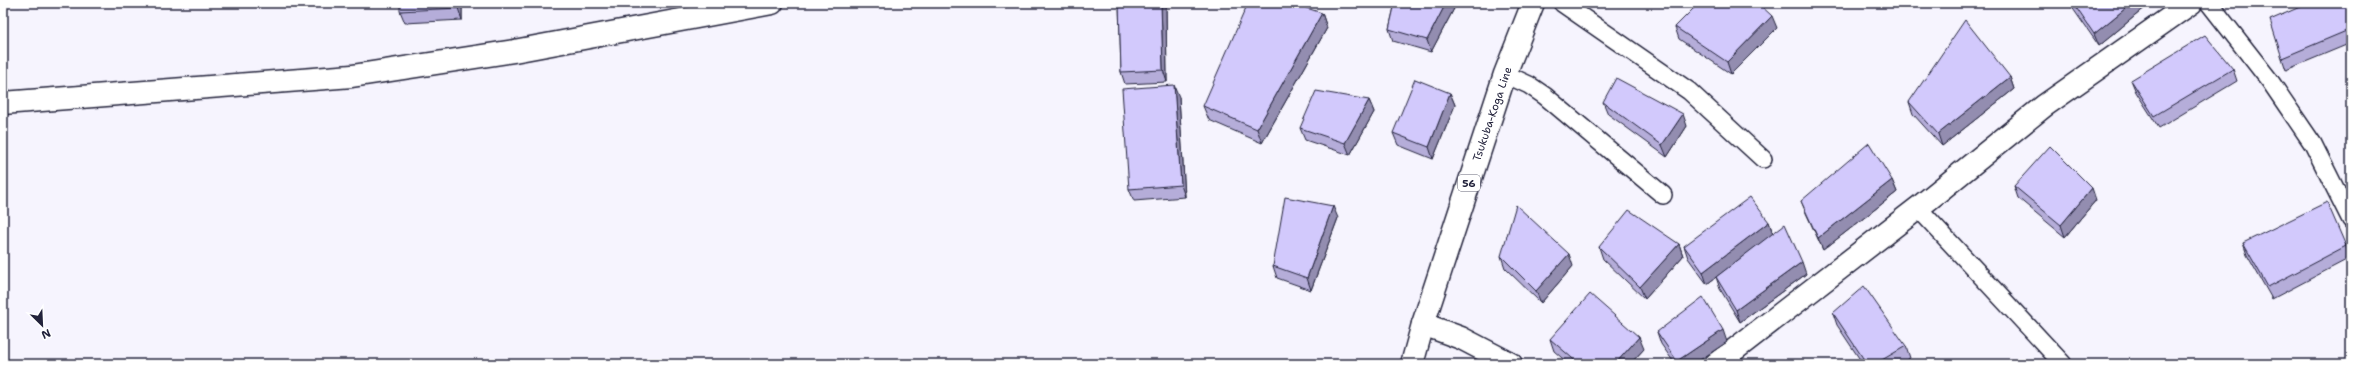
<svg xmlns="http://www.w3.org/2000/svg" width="2354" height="367" font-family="'Shantell Sans',sans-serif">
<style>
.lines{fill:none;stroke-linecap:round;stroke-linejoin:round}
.lane-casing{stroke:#22223b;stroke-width:20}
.street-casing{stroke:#22223b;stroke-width:25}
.secondary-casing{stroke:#22223b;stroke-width:25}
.primary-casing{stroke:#22223b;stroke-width:25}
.lane{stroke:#fff;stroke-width:17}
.street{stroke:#fff;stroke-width:22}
.secondary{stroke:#fff;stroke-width:22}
.primary{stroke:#fff;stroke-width:22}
.wall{fill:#b5add9;stroke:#22223b}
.shaded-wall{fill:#938db0;stroke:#22223b}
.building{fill:#d2c9fc;stroke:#22223b}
.labels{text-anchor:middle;stroke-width:3;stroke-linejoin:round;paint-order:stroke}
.shield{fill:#fff;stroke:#646476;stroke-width:1}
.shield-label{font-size:10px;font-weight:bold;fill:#22223b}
.street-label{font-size:11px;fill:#22223b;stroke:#fff}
</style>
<rect width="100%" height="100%" fill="#f6f4fe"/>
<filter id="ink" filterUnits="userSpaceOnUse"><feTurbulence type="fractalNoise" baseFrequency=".025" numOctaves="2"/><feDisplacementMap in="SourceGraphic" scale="8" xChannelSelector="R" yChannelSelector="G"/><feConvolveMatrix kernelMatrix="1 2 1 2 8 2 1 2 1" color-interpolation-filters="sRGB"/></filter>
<g filter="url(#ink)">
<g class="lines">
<!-- lane casing -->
<g class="lane-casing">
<g id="lane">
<path d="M1562,3L1689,91L1763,159"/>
<path d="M2209,3L2270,81L2313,144L2351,220"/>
<path d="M1505,74L1529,85L1545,96L1663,195"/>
<path d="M1918,208L2063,364"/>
</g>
</g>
<!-- street casing -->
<g class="street-casing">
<g id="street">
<path d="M1423,324L1461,338L1511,364"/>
<path d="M1716,364L1918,208L2044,106L2191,3"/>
</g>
</g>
<!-- secondary casing -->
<g class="secondary-casing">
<path id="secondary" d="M3,103L352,76L514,51L772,3"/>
</g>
<!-- primary casing -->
<g class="primary-casing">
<path id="primary" d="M1412,364L1423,324L1505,74L1533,3"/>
</g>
<!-- lane -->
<use href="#lane" class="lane"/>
<!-- street -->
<use href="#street" class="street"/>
<!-- secondary -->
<use href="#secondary" class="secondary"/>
<!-- primary -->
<use href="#primary" class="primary"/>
</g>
<!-- wall -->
<g class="wall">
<path d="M462,3V20L405,23L400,11Z"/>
<path d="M1119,3H1165L1166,6L1167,82L1125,84L1121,72Z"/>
<path d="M1395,3H1457L1431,52L1393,41L1389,29Z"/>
<path d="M2069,3H2146L2147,6L2099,46Z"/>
<path d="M2351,3V43L2286,70L2282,58Z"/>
<path d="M1322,13L1327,28L1262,143L1209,120L1203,106Z"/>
<path d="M1675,27L1777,28L1731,74L1679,39Z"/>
<path d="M2233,69L2237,81L2159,128L2136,92L2131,80Z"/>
<path d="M2010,77L2014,89L1942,146L1913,114L1909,102Z"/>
<path d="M1450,93L1455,105L1433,159L1398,145L1393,133Z"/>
<path d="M1179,97L1185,197L1134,201L1129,189Z"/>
<path d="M1369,100L1374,112L1350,155L1305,140L1300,128Z"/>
<path d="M1603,102L1687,126L1667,157L1608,114Z"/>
<path d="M1892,180L1897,192L1823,250L1806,213L1801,201Z"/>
<path d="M2014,186L2096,200L2065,237L2018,198Z"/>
<path d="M1338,218L1311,290L1277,278L1273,266Z"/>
<path d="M1769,222L1773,233L1806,274L1740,322L1720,289L1716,277L1707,284L1688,258L1684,246Z"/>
<path d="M2243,243L2346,246L2350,258L2272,299L2247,255Z"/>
<path d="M1679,244L1683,256L1645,299L1603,259L1599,247Z"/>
<path d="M1501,256L1573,266L1541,303L1505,268Z"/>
<path d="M1833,313L1906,346L1910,358L1900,364H1863L1837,325Z"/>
<path d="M1657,332L1727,342L1694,364H1675L1661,344Z"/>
<path d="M1550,339L1644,349L1630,364H1569L1554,351Z"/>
</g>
<!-- shaded-wall -->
<g class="shaded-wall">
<path d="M458,3H462V20L458,8Z"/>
<path d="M1161,3H1165L1166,6L1167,82L1163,70Z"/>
<path d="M1446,3H1457L1431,52L1427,40Z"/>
<path d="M2132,3H2146L2147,6L2099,46L2094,34Z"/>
<path d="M1322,13L1327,28L1262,143L1257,129Z"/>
<path d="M1772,16L1777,28L1731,74L1727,62Z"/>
<path d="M2010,77L2014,89L1942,146L1938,134Z"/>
<path d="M1174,85L1179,97L1185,197L1181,185Z"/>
<path d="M1450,93L1455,105L1433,159L1429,147Z"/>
<path d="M1369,100L1374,112L1350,155L1345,143Z"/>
<path d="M1683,114L1687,126L1667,157L1662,145Z"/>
<path d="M1892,180L1897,192L1823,250L1818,238Z"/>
<path d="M2092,188L2096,200L2065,237L2061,225Z"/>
<path d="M1333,206L1338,218L1311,290L1307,278Z"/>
<path d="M1769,222L1773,234L1707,284L1703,272Z"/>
<path d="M1679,244L1683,256L1645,299L1640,287Z"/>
<path d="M1569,254L1573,266L1541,303L1536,291Z"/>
<path d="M1802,262L1806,274L1740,322L1736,310Z"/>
<path d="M1723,330L1727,342L1694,364H1678L1677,361Z"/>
<path d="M1639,337L1644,349L1630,364H1615Z"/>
</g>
<!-- building -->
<g class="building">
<path d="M400,3H458V8L400,11Z"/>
<path d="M1119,3H1161L1163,70L1121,72Z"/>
<path d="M1248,3H1291L1322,13L1257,129L1203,106Z"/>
<path d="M1395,3H1446L1427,40L1389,29Z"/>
<path d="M1699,3H1758L1772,16L1727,62L1675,27Z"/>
<path d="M2073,3H2132L2094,34Z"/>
<path d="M2309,3H2351V29L2282,58L2270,20Z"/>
<path d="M1965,20L2010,77L1938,134L1909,102Z"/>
<path d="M2205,35L2233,69L2154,116L2131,80Z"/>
<path d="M1616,78L1683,114L1662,145L1603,102Z"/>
<path d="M1415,79L1450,93L1429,147L1393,133Z"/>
<path d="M1174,85L1181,185L1129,189L1122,89Z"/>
<path d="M1316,91L1369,100L1345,143L1300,128Z"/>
<path d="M1869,143L1892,180L1818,238L1801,201Z"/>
<path d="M2050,146L2092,188L2061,225L2014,186Z"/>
<path d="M1285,197L1333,206L1307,278L1273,266Z"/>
<path d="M1750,197L1769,222L1703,272L1684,246Z"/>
<path d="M2327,202L2346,246L2268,287L2243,243Z"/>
<path d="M1516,205L1569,254L1536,291L1501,256Z"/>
<path d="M1629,210L1679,244L1640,287L1599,247Z"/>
<path d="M1785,224L1802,262L1736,310L1716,277Z"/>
<path d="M1864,286L1906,346L1875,364H1867L1833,313Z"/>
<path d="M1590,294L1639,337L1615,364H1579L1550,339Z"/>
<path d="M1703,297L1723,330L1677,361L1657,332Z"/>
</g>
</g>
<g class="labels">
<!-- shield labels -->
<rect class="shield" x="1458" y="175" width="22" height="16" rx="3"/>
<g class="shield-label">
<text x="1469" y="187">56</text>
</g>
<!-- street labels -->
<g class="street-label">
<text transform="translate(1492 114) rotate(-71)" y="4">Tsukuba-Koga Line</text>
</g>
</g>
<!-- margin -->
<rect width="2354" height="367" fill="none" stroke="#fff" stroke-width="16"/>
<rect x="8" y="8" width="2338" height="351" fill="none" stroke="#22223b" stroke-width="1.5" filter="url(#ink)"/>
<!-- north arrow -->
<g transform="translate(42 325) rotate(156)" stroke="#ffffff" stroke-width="3" paint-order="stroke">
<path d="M0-3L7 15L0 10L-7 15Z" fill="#22223b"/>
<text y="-6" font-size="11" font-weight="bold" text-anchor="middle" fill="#22223b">N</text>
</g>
</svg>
